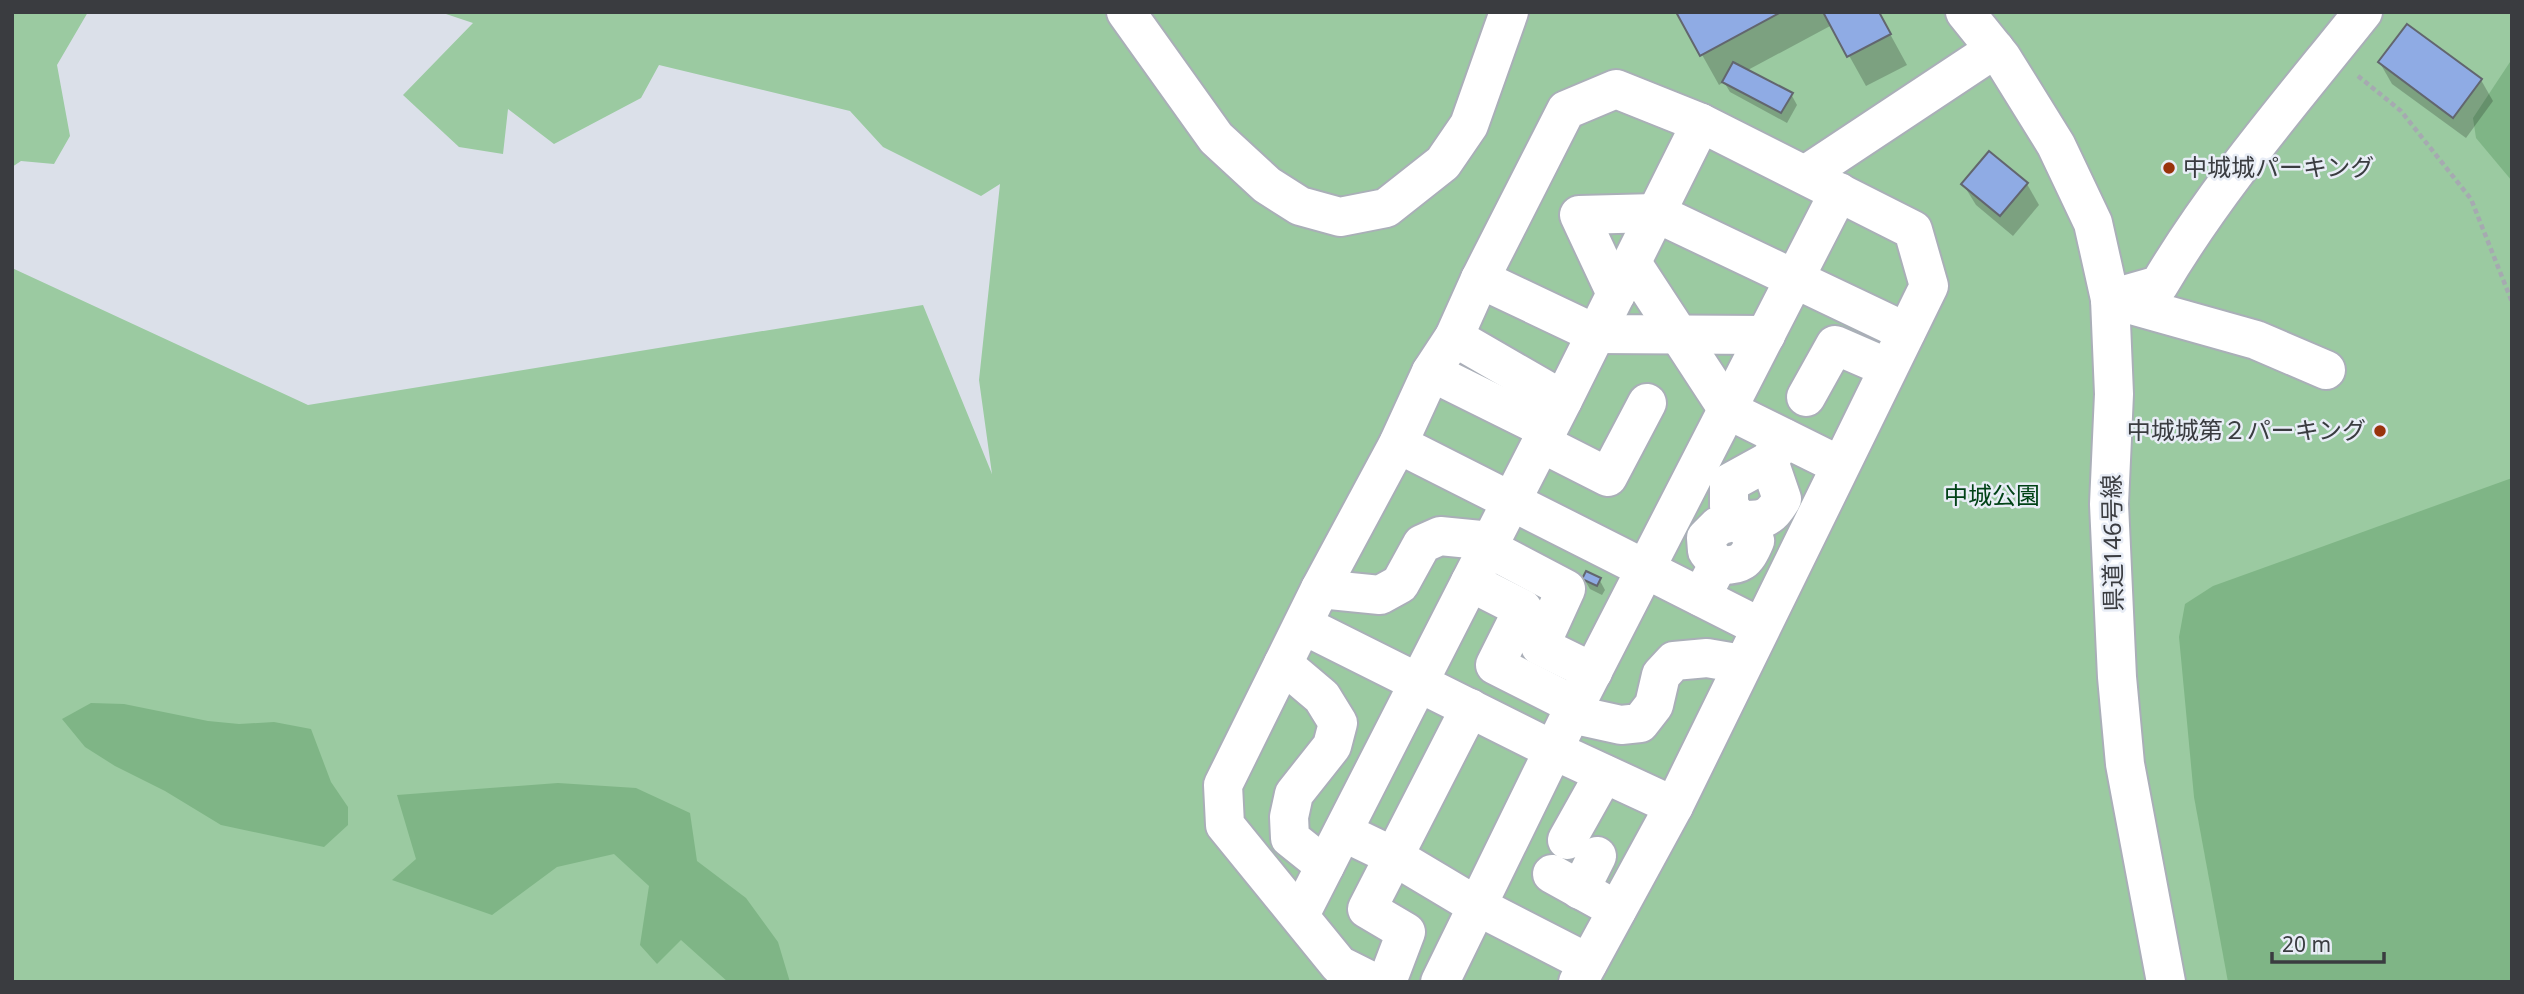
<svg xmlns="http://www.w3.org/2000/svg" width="2524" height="994" font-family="'Noto Sans','Noto Sans JP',sans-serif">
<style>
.green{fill:#9bcaa1}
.forest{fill:#7fb586}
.shadow{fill:#0003}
.building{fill:#8fabe4;stroke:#62666e;stroke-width:2}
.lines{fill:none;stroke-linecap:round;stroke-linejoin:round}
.minor-casing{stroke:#aaafb8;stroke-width:42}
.major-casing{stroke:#aaafb8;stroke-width:42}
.path{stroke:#a6aab1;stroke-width:4.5;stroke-dasharray:5 3.5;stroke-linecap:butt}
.minor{stroke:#fff;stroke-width:38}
.major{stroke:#fff;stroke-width:38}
.poi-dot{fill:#99330b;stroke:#e8edf6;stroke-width:2.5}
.labels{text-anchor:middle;stroke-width:5;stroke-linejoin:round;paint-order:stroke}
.poi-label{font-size:24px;fill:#3a3c40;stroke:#e8edf6;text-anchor:start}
.park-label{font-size:24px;fill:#014216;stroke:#e8edf6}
.street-label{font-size:24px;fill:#3a3c40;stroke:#e8edf6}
</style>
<rect width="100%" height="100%" fill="#dbe0e9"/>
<!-- green -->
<g class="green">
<path d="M12,12H88L57,65L70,136L54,164L21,161L12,167Z"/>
<path d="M440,12H2512V982H12V268L308,405L923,305L992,474L979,380L1000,184L981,196L883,147L850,111L659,65L641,98L554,144L508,109L503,154L459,147L403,95L473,23Z"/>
</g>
<!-- forest -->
<g class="forest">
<path d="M2512,59V181L2476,138L2473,118Z"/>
<path d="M2512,478V982H2228L2194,797L2179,637L2185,604L2213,586Z"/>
<path d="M91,703L124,704L208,721L239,724L274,722L311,729L331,782L348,807V825L324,847L221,825L165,791L115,766L85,747L62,719Z"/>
<path d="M558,783L636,788L690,813L697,861L746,898L778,942L790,982H728L681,940L657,964L640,945L649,886L614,854L557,867L492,915L392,880L416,859L397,795Z"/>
</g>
<!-- shadow -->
<g class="shadow">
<path d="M1678,12H1878L1907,65L1866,86L1832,25L1746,71L1791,94L1797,105L1787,123L1730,92L1724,82L1719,85Z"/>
<path d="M2380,63L2481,80L2493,101L2466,138L2392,84Z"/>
<path d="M1963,184H2027L2039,205L2013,236L1976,205Z"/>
<path d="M1584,579H1599L1605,590L1602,595L1590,589Z"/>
</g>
<!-- building -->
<g class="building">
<path d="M1676,12H1781L1700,56Z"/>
<path d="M1823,12H1879L1891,34L1847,57Z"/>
<path d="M2407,24L2482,79L2453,118L2378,62Z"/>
<path d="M1733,62L1793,93L1781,113L1722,82Z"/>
<path d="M1989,151L2028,183L2000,216L1961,184Z"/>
<path d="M1586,571L1601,578L1597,586L1582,579Z"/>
</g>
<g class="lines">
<!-- minor casing -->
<g class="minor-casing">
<g id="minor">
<path d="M1126,12L1216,138L1267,185L1300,206L1340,217L1386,208L1443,163L1469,125L1509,12"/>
<path d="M1805,175L1995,49"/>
<path d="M1632,263L1728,410L1839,465"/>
<path d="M1480,279L1596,334L1766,335"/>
<path d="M1616,294L1579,215L1656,213L1906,332"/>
<path d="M2110,299L2159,285C2217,187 2292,101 2363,12"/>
<path d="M2110,299L2256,340L2326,370"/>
<path d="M1454,337L1563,400"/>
<path d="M1431,372L1548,430"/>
<path d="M1806,397L1835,345L1888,368"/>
<path d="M1541,443L1608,477L1647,403"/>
<path d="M1398,444L1760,627"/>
<path d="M1488,548L1566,589L1540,646L1593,672"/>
<path d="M1718,565C1741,566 1746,562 1755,541L1740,520C1764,520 1769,520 1782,499L1769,461"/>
<path d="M1470,582L1523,609L1495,665L1576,706"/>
<path d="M1320,589L1380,595L1400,584L1422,544L1440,536L1491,541"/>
<path d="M1701,597L1718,565L1707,551L1706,538L1718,526L1740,520L1729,506V483L1769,461L1784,438"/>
<path d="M1303,625L1553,750L1674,806"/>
<path d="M1283,664L1322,697L1338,723L1332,746L1294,794L1289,817L1290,838L1325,866"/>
<path d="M1571,714L1621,725L1640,723L1654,705L1661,675L1674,661L1707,658L1742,664"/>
<path d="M1343,832L1395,857L1477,906L1588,963"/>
<path d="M1567,840L1604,774"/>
<path d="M1552,874L1617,910"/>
<path d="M1580,890L1597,856"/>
<path d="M1300,915L1563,400L1701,123"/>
<path d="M1373,982L1339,965L1225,825L1223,785L1320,589L1398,444L1431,372L1454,337L1480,279L1566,110L1616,89L1701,123L1913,230L1929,286L1674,806L1578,982"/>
<path d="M1387,982L1406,932L1367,909L1470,708"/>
<path d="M1440,982L1571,714L1839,192"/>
</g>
</g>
<!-- major casing -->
<g class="major-casing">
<path id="major" d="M1965,12L2002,58L2056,145L2093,223L2110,299L2114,394L2109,504L2117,677L2125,764L2166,982"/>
</g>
<!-- path -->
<path class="path" d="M2358,76L2401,111L2471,199L2512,302"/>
<!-- minor -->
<use href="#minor" class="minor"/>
<!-- major -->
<use href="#major" class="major"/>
</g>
<!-- markers -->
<g class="poi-dot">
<circle cx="2169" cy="168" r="7"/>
<circle cx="2380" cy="431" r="7"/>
</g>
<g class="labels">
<!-- poi labels -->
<g class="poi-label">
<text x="2183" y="176">中城城パーキング</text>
<text x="2366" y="439" text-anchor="end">中城城第２パーキング</text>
</g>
<!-- park labels -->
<g class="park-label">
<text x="1992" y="504">中城公園</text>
</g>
<!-- street labels -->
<g class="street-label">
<text transform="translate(2113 543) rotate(-91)" y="8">県道146号線</text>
</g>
</g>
<!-- border -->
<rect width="2524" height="994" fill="none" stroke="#3a3c40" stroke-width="28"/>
<!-- scale -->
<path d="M2272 952v10h112v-10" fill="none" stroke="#3a3c40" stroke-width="3.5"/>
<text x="2282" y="952" font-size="21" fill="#3a3c40" stroke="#e8edf6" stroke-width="5" paint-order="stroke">20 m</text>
</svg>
